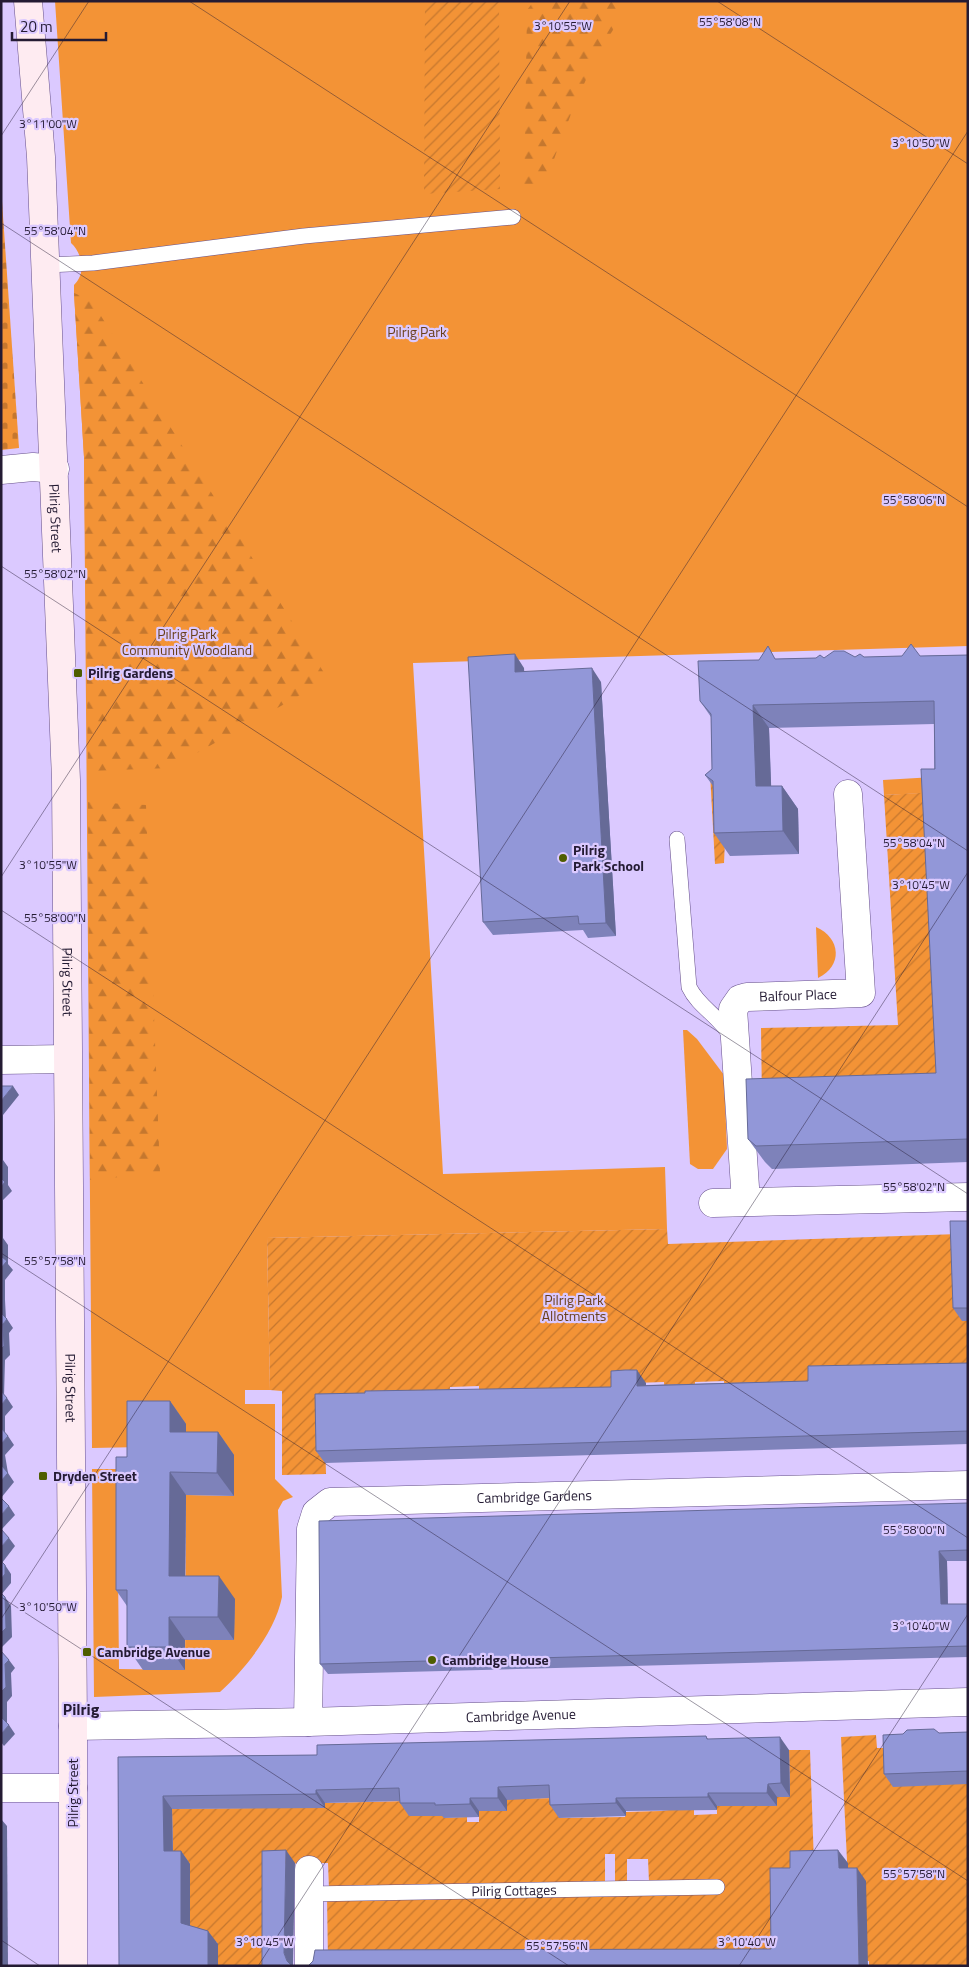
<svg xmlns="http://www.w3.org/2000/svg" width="969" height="1967" font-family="'Titillium Web',sans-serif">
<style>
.green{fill:#f39336}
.forest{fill:url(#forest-firs)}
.cemetery{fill:url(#cemetery-stones)}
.garden{fill:url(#garden-furrows)}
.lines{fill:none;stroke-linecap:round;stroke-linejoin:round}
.lane-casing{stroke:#66508a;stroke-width:16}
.street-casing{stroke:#66508a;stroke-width:29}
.secondary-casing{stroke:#66508a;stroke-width:29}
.lane{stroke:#fff;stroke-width:15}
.street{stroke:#fff;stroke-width:28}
.secondary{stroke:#feebf1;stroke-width:28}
.wall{fill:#7e82ba}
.shaded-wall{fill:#666a97}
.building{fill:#9297d8;stroke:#666a97}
.ticks{fill:none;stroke:#241b33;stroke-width:1;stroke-opacity:0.45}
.poi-dot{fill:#4f5e00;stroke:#dbc9ff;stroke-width:2}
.labels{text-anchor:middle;stroke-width:4.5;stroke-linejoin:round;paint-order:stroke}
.park-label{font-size:14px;fill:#683e17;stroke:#dbc9ff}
.street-label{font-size:14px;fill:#241b33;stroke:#dbc9ff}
.poi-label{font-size:14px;font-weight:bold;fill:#241b33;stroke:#dbc9ff;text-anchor:start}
.quarter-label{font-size:16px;font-weight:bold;fill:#241b33;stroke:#dbc9ff}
.ticks-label{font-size:12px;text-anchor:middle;fill:#241b33;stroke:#dbc9ff;stroke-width:4.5;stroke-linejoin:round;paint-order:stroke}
</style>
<defs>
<pattern id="forest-firs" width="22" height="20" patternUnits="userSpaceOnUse" patternTransform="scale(1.25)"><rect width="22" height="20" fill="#f39336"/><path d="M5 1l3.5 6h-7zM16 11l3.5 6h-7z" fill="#c5772e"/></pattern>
<pattern id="cemetery-stones" width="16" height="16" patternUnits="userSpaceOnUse" patternTransform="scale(1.25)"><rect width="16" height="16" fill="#f39336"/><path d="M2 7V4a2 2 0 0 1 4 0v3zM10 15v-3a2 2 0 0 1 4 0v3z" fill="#c5772e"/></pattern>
<pattern id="garden-furrows" width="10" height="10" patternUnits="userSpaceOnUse" patternTransform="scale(1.25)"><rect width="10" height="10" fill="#f39336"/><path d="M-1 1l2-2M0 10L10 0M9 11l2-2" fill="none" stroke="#c5772e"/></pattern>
</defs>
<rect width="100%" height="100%" fill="#dbc9ff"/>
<!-- green -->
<g class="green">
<path d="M55,1H968V646L413,663L443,1174L665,1167L667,1229L267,1238L270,1390H245V1404H275V1479L293,1497L283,1501L278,1510L282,1597C275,1632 246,1668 220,1692L94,1697L92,1469H117L119,1669L185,1670L186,1495L233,1496L234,1455H186V1424L142,1447L92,1448L84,457L74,293V285C86,274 83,254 71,243Z"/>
<path d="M968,775V791L884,795L883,780Z"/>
<path d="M816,927C841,938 843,966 818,978Z"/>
<path d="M683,1030H687L697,1039L724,1075L727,1149L713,1169H698L690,1164Z"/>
</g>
<!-- forest -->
<g class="forest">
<path d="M534,1H633C590,57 567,122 544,188H524L527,10Z"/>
<path d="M74,293L91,300L326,676L315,687L170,768L88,771L84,457Z"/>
<path d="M88,802L146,805L160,1173L90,1180Z"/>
</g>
<!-- cemetery -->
<path class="cemetery" d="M1,187L19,448L1,450Z"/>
<!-- garden -->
<g class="garden">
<path d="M425,1H499L500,189L424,194Z"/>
<path d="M710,773H728L724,863L715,864Z"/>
<path d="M937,792L952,1091L762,1102L761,1028L898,1025L884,795Z"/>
<path d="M667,1229L668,1244L959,1234L963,1321H968V1401L726,1407L724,1381L695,1382V1397L665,1408L664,1382L634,1383L620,1406L479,1414V1386L450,1387L449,1403L324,1407L326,1474L282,1475V1391L270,1390L267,1238Z"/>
<path d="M876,1735L877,1748H892L968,1784V1966H869V1961L328,1963L327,1896L649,1882L648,1859H627V1882H615V1854H605V1882L329,1889L328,1863L271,1864V1966H218L217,1942H190V1864L129,1865L173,1863L172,1809L325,1807V1768L327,1803L409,1801V1816H431L444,1800V1818L467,1817V1822H479V1800L492,1811H507V1799L558,1798L559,1818L625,1817L626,1812L661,1811L694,1807V1815L717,1814L716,1752L777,1805V1797L790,1796L789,1750H810L814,1864L848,1881L841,1737Z"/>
</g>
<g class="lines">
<!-- lane casing -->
<g class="lane-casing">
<g id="lane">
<path d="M46,265L93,263L304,236L513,217"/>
<path d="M677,839L689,987C699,1008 720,1016 731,1037"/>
<path id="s1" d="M309,1894L717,1887"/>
</g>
</g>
<!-- street casing -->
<g class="street-casing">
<g id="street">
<path d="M1,470L33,467L55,469"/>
<path d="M1,1060L67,1059"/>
<path id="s2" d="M746,1202L733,1009L740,999L747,997L861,993L848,794"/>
<path d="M713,1203L968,1197"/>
<path id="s3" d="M308,1722L311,1529L316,1513L330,1502L968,1485"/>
<path id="s4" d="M73,1726L308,1722L968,1702"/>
<path d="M1,1788H73"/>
<path d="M309,1966V1870"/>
</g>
</g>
<!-- secondary casing -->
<g class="secondary-casing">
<g id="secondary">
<path id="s5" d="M28,1L41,157L66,780L73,1726V1966"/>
</g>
</g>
<!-- lane -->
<use href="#lane" class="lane"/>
<!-- street -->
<use href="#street" class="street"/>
<!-- secondary -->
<use href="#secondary" class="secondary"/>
</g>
<!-- wall -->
<g class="wall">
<path d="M968,655V1162L772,1169L765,1162L748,1139L936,1073L934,724L769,728L771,786H782L798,809L799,854L730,856L714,833L713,786L705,775L712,769L711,717L700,701L777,659Z"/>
<path d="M524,668V672L601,682L616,936L588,938L583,930L493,935L483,922Z"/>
<path d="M968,1221V1321H962L953,1308Z"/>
<path d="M968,1363V1444L325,1463L316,1451L611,1387L646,1383V1385L808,1381Z"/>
<path d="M170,1401L186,1424V1432H218L234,1455V1496L186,1495L185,1576L235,1599L234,1640H185V1670H143L127,1647V1606L116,1590L127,1457Z"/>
<path d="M968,1503V1561H947L948,1604H968V1657L328,1674L320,1664Z"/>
<path d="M968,1732V1784L893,1787L884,1774L939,1733Z"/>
<path d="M706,1736L708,1739L789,1750L790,1797H777V1806H717V1810L626,1811V1816L559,1818L550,1805L549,1798L507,1800V1811H479V1817L444,1818L442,1816H409L400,1803V1801L325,1803V1808L172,1809L173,1851H181L190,1864V1926L218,1944L119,1966L118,1757L317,1755Z"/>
</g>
<!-- shaded-wall -->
<g class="shaded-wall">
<path d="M515,654L524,668L525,686L515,672Z"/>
<path d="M592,668L601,682L616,936L606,923Z"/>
<path d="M753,705L769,728L772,809L756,786Z"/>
<path d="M782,786L798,809L799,854L783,831Z"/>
<path d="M13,1086L19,1095L3,1115V1160L8,1167V1185L12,1191L3,1200V1238L8,1245V1264L13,1270L5,1280V1300L6,1320L1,1313L2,1257L1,1237V1101Z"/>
<path d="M7,1319L13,1328L9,1333L10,1355L5,1360L4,1396L1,1392V1349L3,1324Z"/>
<path d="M637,1370L646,1383V1398L637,1386Z"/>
<path d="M7,1398L13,1407L5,1416V1434L1,1429V1405Z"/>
<path d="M170,1401L186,1424V1455L170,1432Z"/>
<path d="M218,1432L234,1455V1496L217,1473Z"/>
<path d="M8,1436L14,1445L5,1455L8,1473L14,1482L1,1498V1444Z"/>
<path d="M170,1472L186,1495L185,1599L169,1576Z"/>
<path d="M9,1506L15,1515L1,1530V1515Z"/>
<path d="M9,1538L15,1546L2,1563L1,1547Z"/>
<path d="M939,1551L947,1561L948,1615L941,1604Z"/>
<path d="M5,1565L11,1574V1583L1,1595V1579Z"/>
<path d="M219,1576L235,1599L234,1640L218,1617Z"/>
<path d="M5,1597L11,1606L12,1637L1,1648V1633Z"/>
<path d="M169,1617L185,1640V1670L169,1647Z"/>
<path d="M9,1660L15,1668L11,1673L12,1696L7,1702V1725L1,1717V1692L5,1664Z"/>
<path d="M9,1725L15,1734L4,1746L1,1742V1734Z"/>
<path d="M780,1737L789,1750L790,1797L781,1783Z"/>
<path d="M768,1784L777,1797V1806L767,1793Z"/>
<path d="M498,1787L507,1800V1811L498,1798Z"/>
<path d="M316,1790L325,1803V1808L316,1794Z"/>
<path d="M708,1793L717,1806V1810L708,1797Z"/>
<path d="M163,1796L172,1809L173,1864L164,1851Z"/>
<path d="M470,1798L479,1811V1817L470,1804Z"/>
<path d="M616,1798L626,1811V1816L616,1803Z"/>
<path d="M1,1819L7,1826L8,1966H1Z"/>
<path d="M286,1850L295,1863L293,1966H290L287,1961L284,1953Z"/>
<path d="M838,1850L848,1863V1881L839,1868Z"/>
<path d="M181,1851L190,1864V1936L181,1923Z"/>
<path d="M857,1868L866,1881L868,1966H859Z"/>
<path d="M208,1931L218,1944V1966H208Z"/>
</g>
<!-- building -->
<g class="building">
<path d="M911,644L920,656L968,655V1139L756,1146L748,1139L746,1079L936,1073L921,769H935L934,701L753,705L756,786H782L783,831L714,833L713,781L705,775L712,769L711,714L700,701L698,661L759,660L768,646L775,659L816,658L820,655L824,658L834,651H844L855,657L860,654L864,657L902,656Z"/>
<path d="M515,654V672L592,668L606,923L579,924L578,916L483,922L468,657Z"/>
<path d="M1,1086H13L1,1101Z"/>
<path d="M1,1158V1178L5,1182L1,1187Z"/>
<path d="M950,1221H968V1308H953Z"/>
<path d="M1,1235L2,1236V1257L7,1261L1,1268Z"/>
<path d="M1,1313L7,1319L3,1324L4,1346L1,1349Z"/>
<path d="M968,1363V1431L316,1451L315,1394L365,1393V1391L611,1387V1371L625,1370H637V1386L808,1381V1366Z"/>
<path d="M1,1391L7,1398L1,1405Z"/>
<path d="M127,1401H170V1432H218L217,1473L170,1472L169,1576H219L218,1617H169V1647H127V1590H116V1457H127Z"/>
<path d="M1,1428L8,1436L1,1444Z"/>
<path d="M1,1461L2,1466L8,1473L1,1481Z"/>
<path d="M1,1498L9,1506L1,1515Z"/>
<path d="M968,1503V1550L939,1551L941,1604H968V1646L320,1664L319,1521Z"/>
<path d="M1,1529L9,1538L1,1547Z"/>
<path d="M1,1561L5,1565V1574L1,1579Z"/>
<path d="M1,1593L5,1597L6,1628L1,1633Z"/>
<path d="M1,1651L9,1660L5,1664L6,1687L1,1692Z"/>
<path d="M1,1717L9,1725L1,1734Z"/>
<path d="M934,1729L939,1733L968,1732V1771L884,1774L883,1735L903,1734L907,1730Z"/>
<path d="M706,1736L707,1739L780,1737L781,1783L768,1784L767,1793H708V1797L616,1798V1803L550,1805L549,1785L498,1787V1798H470V1804L435,1805V1803H400L399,1788L316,1790V1794L163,1796L164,1851H181V1923L208,1931V1966H119L118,1757L317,1755V1745Z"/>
<path d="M286,1850L284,1953L287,1961L292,1966H262V1851Z"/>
<path d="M838,1850L839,1868H857L859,1966H308L313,1961L315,1950L771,1949L770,1868H790V1851Z"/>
</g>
<!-- ticks -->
<path class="ticks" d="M189,1L968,507M717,1L968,164M1,136L89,1M1,223L968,851M1,566L968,1194M1,877L570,1M1,910L968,1538M1,1253L968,1881M1,1597L569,1966M1,1619L968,131M1,1940L40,1966M258,1966L968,872M739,1966L968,1614"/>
<!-- markers -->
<g class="poi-dot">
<rect x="73" y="668" width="10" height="10" rx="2.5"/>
<circle cx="563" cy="858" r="5"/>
<rect x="38" y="1471" width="10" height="10" rx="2.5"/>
<rect x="82" y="1647" width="10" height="10" rx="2.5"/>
<circle cx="432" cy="1660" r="5"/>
</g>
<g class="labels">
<!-- park labels -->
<g class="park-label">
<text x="417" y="337">Pilrig Park</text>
<text x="187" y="639">Pilrig Park<tspan x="187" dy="16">Community Woodland</tspan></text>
<text x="574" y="1305">Pilrig Park<tspan x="574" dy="16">Allotments</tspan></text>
</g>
<!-- street labels -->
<g class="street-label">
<text dy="5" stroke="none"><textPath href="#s5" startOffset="518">Pilrig Street</textPath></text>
<text dy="5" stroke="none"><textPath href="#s5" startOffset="982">Pilrig Street</textPath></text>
<text dy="5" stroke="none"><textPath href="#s2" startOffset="264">Balfour Place</textPath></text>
<text dy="5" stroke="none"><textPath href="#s5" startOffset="1388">Pilrig Street</textPath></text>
<text dy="5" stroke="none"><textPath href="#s3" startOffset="432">Cambridge Gardens</textPath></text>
<text dy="5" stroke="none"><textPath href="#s4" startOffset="448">Cambridge Avenue</textPath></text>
<text transform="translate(73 1793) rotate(-90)" y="5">Pilrig Street</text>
<text dy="5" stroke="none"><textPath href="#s1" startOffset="205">Pilrig Cottages</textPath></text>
</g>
<!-- poi labels -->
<g class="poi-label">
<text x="88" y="678">Pilrig Gardens</text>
<text x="573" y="855">Pilrig<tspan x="573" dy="16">Park School</tspan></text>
<text x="53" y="1481">Dryden Street</text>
<text x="97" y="1657">Cambridge Avenue</text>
<text x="442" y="1665">Cambridge House</text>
</g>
<!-- quarter labels -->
<g class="quarter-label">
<text x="81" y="1715">Pilrig</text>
</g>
</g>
<g class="ticks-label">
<text x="730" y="26">55°58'08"N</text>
<text x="563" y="30">3°10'55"W</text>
<text x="48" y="128">3°11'00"W</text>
<text x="921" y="147">3°10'50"W</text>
<text x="55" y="235">55°58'04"N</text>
<text x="914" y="504">55°58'06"N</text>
<text x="55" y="578">55°58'02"N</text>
<text x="914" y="847">55°58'04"N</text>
<text x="48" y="869">3°10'55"W</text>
<text x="921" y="889">3°10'45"W</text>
<text x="55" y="922">55°58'00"N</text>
<text x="914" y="1191">55°58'02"N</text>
<text x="55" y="1265">55°57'58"N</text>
<text x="914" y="1534">55°58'00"N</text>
<text x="48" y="1611">3°10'50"W</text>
<text x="921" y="1630">3°10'40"W</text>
<text x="914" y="1878">55°57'58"N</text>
<text x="265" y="1946">3°10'45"W</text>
<text x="747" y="1946">3°10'40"W</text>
<text x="557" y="1950">55°57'56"N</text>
</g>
<!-- border -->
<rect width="969" height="1967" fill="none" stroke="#241b33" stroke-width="5"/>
<!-- scale -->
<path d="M12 32v8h94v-8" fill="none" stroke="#241b33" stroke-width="2.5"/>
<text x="20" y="32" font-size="15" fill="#241b33" stroke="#dbc9ff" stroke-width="4" paint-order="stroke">20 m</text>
</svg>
